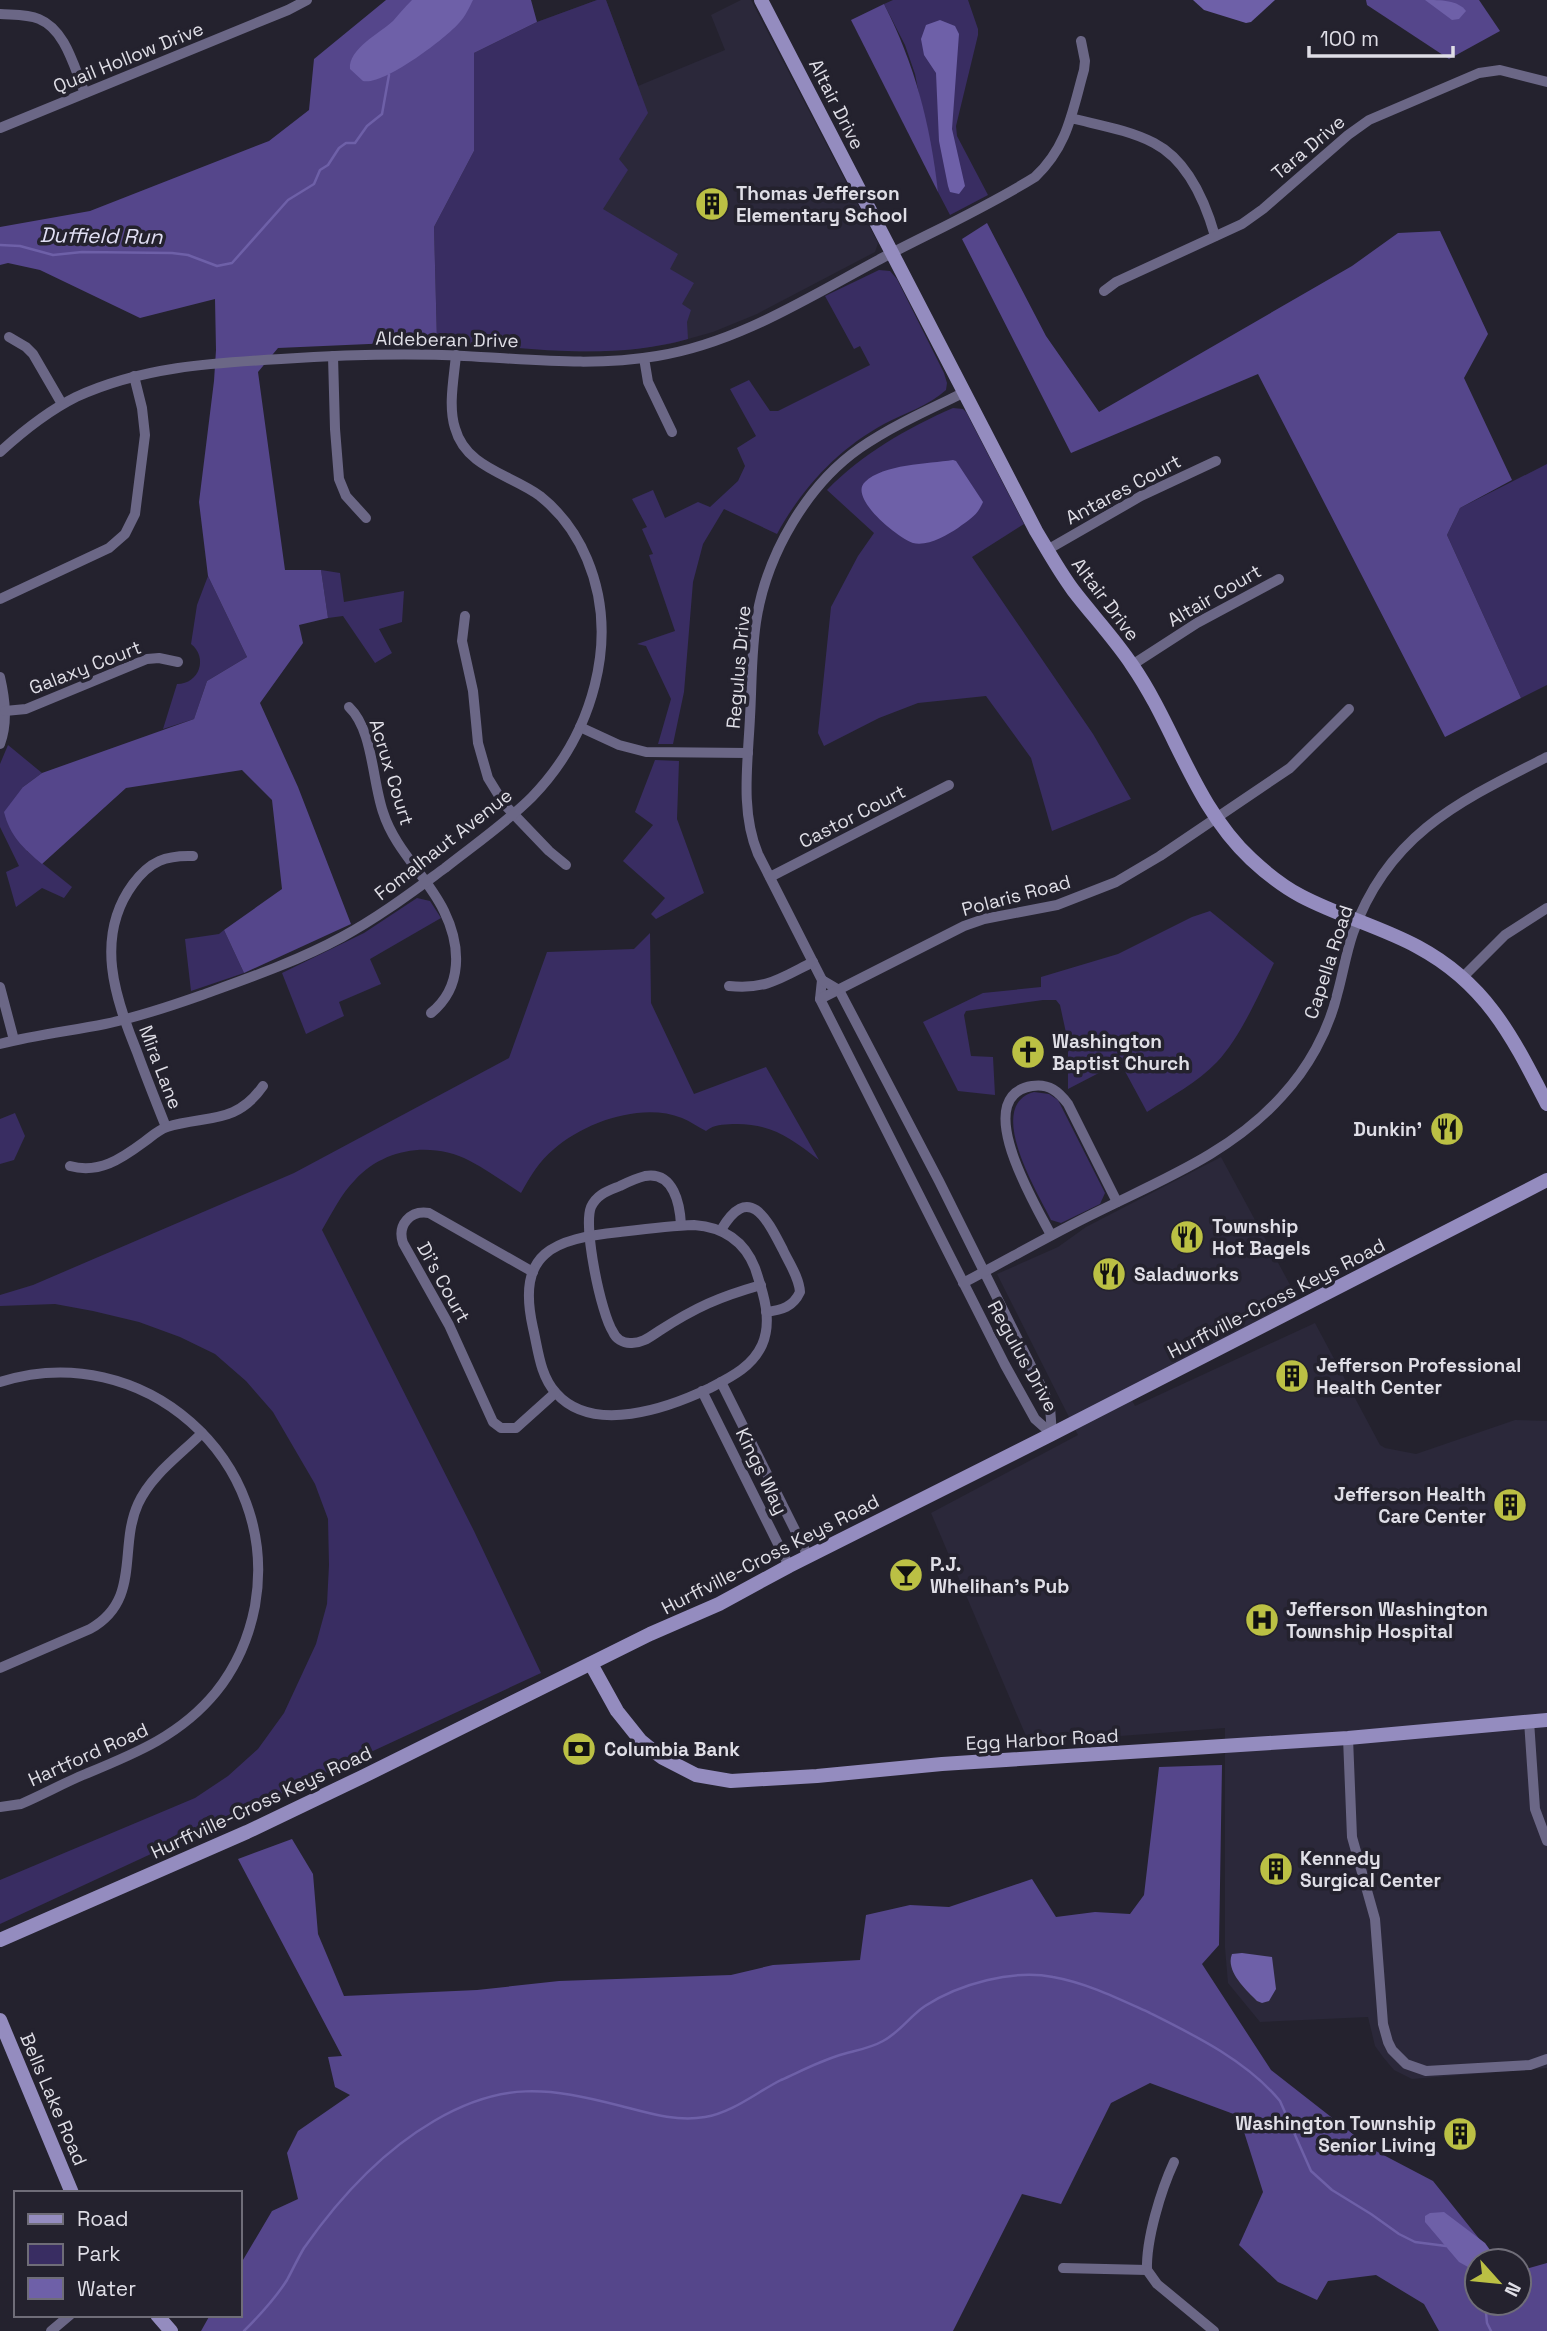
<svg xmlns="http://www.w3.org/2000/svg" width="1547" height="2331" font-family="'Space Grotesk',sans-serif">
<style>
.built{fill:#2b283a}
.green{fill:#392d62}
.forest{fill:#55468b}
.water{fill:#6e60a8}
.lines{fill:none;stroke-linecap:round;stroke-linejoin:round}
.stream{stroke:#6e60a8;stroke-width:2.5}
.street{stroke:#6b6786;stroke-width:10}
.secondary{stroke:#948cbf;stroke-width:14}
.labels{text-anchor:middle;stroke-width:7;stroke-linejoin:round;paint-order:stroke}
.street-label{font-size:19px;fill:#dfdee6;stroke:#24222e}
.poi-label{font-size:19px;font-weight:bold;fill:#dfdee6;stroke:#24222e;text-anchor:start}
.water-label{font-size:21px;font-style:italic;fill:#e1dff4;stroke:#24222e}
</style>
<rect width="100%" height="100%" fill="#24222e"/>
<!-- built -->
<g class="built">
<path d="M597,0H606L638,86L725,50L711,15L741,0H751L878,243L875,252L757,314L713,332L670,344L629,350L580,352L437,341L537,22Z"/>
<path d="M1221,1157L1302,1307L1129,1395L1135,1406L1315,1323L1380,1445L1385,1448L1416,1454L1515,1420L1547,1421V2068L1412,2079L1394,2070L1383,2057L1375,2046L1368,2017L1260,2022L1228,1983L1225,1948V1728L1029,1743L931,1513L1078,1435L997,1274L1058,1247L1086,1227Z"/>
</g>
<!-- green -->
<g class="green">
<path d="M597,0H606L648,113L619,159L628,170L603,209L678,254L670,269L694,283L682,304L691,310L687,322L688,339C606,362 520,347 437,341L434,227L474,151V53L537,22Z"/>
<path d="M893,0H968L978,29V35L956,126L957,136L988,195L950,215L938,192L915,74L905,45L884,4Z"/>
<path d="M879,270L890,271L897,279L944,373L947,383L946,390C930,405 903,414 884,424C838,449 802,488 777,534L724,509L703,544L693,582L684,692L673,744H658L671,699L646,646L637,644L675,631L649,555L653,554L642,529L647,527L632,499L653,490L665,518L698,502L710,507L738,481L745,466L737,448L756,436L730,389L749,380L770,411H778L870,365L860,346L854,349L825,296Z"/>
<path d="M953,408L963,409L966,412L1024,524L972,557L1093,734L1131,799L1052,831L1031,758L986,696L918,703L879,718L824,746L818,733L831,607L858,556L874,533L827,490C862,454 907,428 953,408Z"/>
<path d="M1547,464V685L1521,698L1447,535L1460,508Z"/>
<path d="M321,570L340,573L344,602L404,591L402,622L379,629L392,653L375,663L343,616L328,618Z"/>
<path d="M208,576L247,657L207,681L194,719L163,729L177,684C200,684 208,657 191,644L197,605Z"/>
<path d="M8,745L42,773L23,787L27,851L72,887L64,898L42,888L16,907L6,872L19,866L0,827V764Z"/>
<path d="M655,760L679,761L677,819L704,893L656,919L651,914L665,898L623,861L653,825L635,812Z"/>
<path d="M417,898L430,901L441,918L370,959L381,984L339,1002L344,1016L306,1034L282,973L364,933Z"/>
<path d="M1210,911L1274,963C1260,992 1240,1038 1217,1062C1198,1082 1170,1097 1147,1112L1120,1062L1068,1089V1042L1060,1005L1056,1000H1043L966,1011L964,1015L971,1056L993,1057L995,1095L958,1091L923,1022L983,993L1041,987V977L1118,954L1192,917Z"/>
<path d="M224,930L244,973L191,991L185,939L219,934Z"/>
<path d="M650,933L651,1003L694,1094L766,1067L819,1160C790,1137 770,1123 733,1124C722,1125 715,1124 706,1131C698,1127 690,1121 682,1118C642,1102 585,1122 554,1149C539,1161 530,1177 521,1193C504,1182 487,1170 470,1161C432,1141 384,1148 355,1180C341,1194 332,1213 322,1230L474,1531L541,1673L0,1924V1880L195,1798L228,1776L258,1749L284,1713L316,1644L327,1604L329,1565L328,1519L315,1484L273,1412L246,1381L215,1354L180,1337L139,1322L93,1311L55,1304L0,1306V1295L33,1285L294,1173L509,1058L547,952L634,949Z"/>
<path d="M1034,1092L1049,1094L1058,1100L1105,1193L1100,1204L1061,1223L1051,1220L1049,1216C1036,1190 985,1105 1034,1092Z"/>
<path d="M15,1113L25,1136L14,1160L0,1164V1119Z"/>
</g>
<!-- forest -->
<g class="forest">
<path d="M386,0H531L537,22L474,53V151L434,227L437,341L278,348L258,372L285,570H321L328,618L299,625L303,643L260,703L298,787L351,924L244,973L224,930L282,889L272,800L242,770L126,788L42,864C23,848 10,836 4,812L23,787L42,773L194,719L207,681L247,657L208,576L199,502L214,381L216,350L215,299L140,318L40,270L8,263L0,265V227L90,211L269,141L309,110L314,59Z"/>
<path d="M1366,0H1479L1500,31L1449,59L1367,5Z"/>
<path d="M884,4C915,65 930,123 938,192L851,20Z"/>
<path d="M987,223L1046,336L1099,412L1352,266L1398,233L1440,231L1488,334L1464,378L1512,480L1460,508L1447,535L1521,698L1445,737L1258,374L1071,453L962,239Z"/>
<path d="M1222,1765L1219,1945L1202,1964L1271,2070L1372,2149L1433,2181L1497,2261H1477V2303H1519V2271L1547,2263V2331H1439L1424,2304L1376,2275L1328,2281L1317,2300L1278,2282L1239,2245L1263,2192L1239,2116L1150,2083L1111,2103L1061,2204L1022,2194L953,2331H201L210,2315H240V2265L272,2211L298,2199L287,2153L298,2131L350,2095L335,2087L328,2057L342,2056L238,1859L292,1839L313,1874L318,1934L344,1996L477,1990L559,1981L731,1975L773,1965L860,1960L866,1915L910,1905L949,1907L1032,1879L1056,1917L1095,1912L1130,1914L1144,1895L1159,1767Z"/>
</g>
<!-- water -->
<g class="water">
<path d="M412,0H473C469,8 465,17 459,23C445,39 383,86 363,81L350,69C348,49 380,33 393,21C399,14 405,7 412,0Z"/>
<path d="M1193,0H1275L1251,22L1246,23L1204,10Z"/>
<path d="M1425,0C1441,0 1458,0 1466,11L1459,19L1452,20Z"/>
<path d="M940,20L955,26L959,34L952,129L965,186L959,194L950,192L948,186L939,141L936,73L924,55L921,39L926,25Z"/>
<path d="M953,460L956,461L983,502C977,516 970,519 958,528C947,535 927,547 913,543C898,538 848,498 865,482C883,464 928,464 953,460Z"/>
<path d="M1242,1953L1272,1957L1276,1989L1269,2001L1262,2003L1257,2001C1246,1990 1225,1971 1232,1954Z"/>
<path d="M1444,2212L1485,2243L1495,2257L1493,2261H1477V2272L1459,2262L1425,2222V2216L1430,2213Z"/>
</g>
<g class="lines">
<!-- stream -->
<g class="stream">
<path d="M0,245L20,246L53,255L82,252L172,253L188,255L217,266L232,263L288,200L314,184L320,170L328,165L339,148L346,143H355L367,126L382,114L389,75"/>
<path d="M1485,2303L1487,2323L1491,2331"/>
<path d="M244,2331C260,2315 275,2299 287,2280C293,2269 298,2258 304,2248C339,2198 381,2152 434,2121C502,2081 548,2087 621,2106C648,2113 676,2122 705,2117C732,2113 757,2092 781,2080C799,2072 818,2062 837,2056C852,2051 869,2049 883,2041C900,2032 910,2016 925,2006C959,1984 1013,1969 1053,1977C1087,1983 1119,1999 1150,2013C1196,2036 1247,2061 1280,2101L1311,2171L1332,2190L1371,2214L1399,2234L1415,2242L1446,2246"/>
</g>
<!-- street -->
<g class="street">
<path d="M0,14C13,15 27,14 39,19C66,30 74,68 85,93"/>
<path d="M1071,118C1098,125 1129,130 1154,143C1187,160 1205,201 1215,236"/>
<path d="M0,128L288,10L307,0"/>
<path d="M1104,291L1116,282L1242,224L1263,209L1348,135L1369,120L1479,73L1500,70L1547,82"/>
<path d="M9,337L26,347L33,354L62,404"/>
<path d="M333,356L335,429L339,479L346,496L366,518"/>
<path d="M644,358L648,382L672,432"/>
<path d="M963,393C928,410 892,426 860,448C807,485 768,553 757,616C751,649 752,684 750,717C748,762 740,811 758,854L822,980L820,999L1005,1365L1035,1419L1052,1434"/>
<path d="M0,452C23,431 48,411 76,397C141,367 211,363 281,359C342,355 403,353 464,356C528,359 593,367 657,356C739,343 812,295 884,257C934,231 987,207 1035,177C1068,146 1072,112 1084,70L1085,61L1081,41"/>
<path d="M1047,550L1141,496L1216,461"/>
<path d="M0,599L109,548L125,534L135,514L145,435L142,408L134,376"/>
<path d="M465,616L462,641L473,691L478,743L488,778L504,804L549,851L566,865"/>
<path d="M1132,665L1197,623L1279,579"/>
<path d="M0,677C5,699 8,722 0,744"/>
<path d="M349,707C373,730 372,780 383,812C395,850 427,876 444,911C461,946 463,987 431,1013"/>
<path d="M5,711L26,709L147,659L159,658L178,662"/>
<path d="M580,727L619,745L646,752L748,753"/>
<path d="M770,877L949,785"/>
<path d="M1462,978L1505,935L1547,908"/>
<path d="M822,980L839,990L939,1181L1044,1392L1050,1407L1052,1434"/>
<path d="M729,986C766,990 781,978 813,962"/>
<path d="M0,987L14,1040"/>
<path d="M820,999L964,926L984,919L1057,905L1116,882L1160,856L1290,768L1349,709"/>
<path d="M0,1044C35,1035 70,1031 105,1024C138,1017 171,1006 202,995C249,978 298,961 342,937C379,917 412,892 445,868C474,845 506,823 532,797C592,735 621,640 587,559C577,535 560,512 540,496C510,474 466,468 455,428C448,406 454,378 456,355"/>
<path d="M166,1127C156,1102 146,1077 137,1052C115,998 94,937 133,884C150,861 166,855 193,856"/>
<path d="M70,1166C99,1174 121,1159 144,1142C151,1137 158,1130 167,1127C206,1115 236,1125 263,1086"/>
<path d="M681,1225C680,1205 674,1171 645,1176C637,1178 628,1182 620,1186C608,1191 597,1194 591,1207C583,1227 601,1314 613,1332C616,1339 623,1343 630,1343C641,1344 650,1337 659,1331C696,1307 719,1297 761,1285"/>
<path d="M694,1225C722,1227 744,1240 755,1268C763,1292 773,1320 762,1345C752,1367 731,1377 710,1388C668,1408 593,1435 556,1393C540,1376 538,1349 533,1328C516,1252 553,1239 620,1232C645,1229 669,1226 694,1225Z"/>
<path d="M721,1230C749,1182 767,1219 783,1250C789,1263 799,1277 800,1292C793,1307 782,1310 766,1312"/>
<path d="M1051,1235C1036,1206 969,1096 1032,1086C1049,1083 1059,1092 1068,1104L1117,1202"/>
<path d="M533,1272L429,1213C410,1210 397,1225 403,1243L449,1325L493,1422L501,1428H516L555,1393"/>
<path d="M963,1283C1007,1260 1050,1235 1095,1213C1161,1180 1231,1153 1282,1096C1308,1068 1328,1032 1337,995C1343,974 1346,953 1353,933C1388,834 1460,801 1547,757"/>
<path d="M0,1382C142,1337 281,1459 255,1606C249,1637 236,1667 216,1692C180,1736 134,1754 83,1775C62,1784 42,1795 21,1804L0,1807"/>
<path d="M721,1382L808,1556"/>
<path d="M702,1391L789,1566"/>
<path d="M0,1668L90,1629C142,1600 118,1548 138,1504C151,1475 180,1455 202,1433"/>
<path d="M1529,1721L1535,1809L1547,1841"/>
<path d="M1348,1738L1352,1837L1375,1919L1383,2024L1388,2042L1392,2050L1406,2064L1426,2071L1530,2065L1547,2059"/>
<path d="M1063,2268L1147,2270"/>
<path d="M1147,2270C1146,2239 1161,2190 1174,2162"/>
<path d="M1147,2270L1157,2284L1214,2331"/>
<path d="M51,2331L70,2315"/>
</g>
<!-- secondary -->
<g class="secondary">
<path d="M761,0L1036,531C1048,551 1059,571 1073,590C1092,615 1114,638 1132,665C1175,727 1194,806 1251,859C1266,873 1282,886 1301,896C1339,916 1381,927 1418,947C1487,984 1513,1038 1547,1104"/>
<path d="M591,1664L617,1711L641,1741L652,1750L663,1758L696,1775L731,1781L817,1776L942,1764L1348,1738L1547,1720"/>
<path d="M0,1940L247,1832L362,1777L650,1634L719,1604L789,1566L1052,1434L1547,1180"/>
<path d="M0,2020L72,2193"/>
<path d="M157,2315L171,2331"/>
</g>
</g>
<!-- icons -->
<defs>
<g id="building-disc" transform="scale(1.75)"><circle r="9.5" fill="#bbc044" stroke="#24222e"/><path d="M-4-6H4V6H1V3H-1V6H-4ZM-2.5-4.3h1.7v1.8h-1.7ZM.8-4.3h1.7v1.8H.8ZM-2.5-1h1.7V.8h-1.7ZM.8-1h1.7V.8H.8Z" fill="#111"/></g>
<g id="church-disc" transform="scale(1.75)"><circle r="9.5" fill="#bbc044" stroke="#24222e"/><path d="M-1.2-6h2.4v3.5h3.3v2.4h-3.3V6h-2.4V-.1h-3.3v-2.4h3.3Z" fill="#111"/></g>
<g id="restaurant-disc" transform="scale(1.75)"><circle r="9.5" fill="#bbc044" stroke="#24222e"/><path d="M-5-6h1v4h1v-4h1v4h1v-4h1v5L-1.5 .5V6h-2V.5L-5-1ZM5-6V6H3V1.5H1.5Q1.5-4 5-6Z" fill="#111"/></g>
<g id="bar-disc" transform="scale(1.75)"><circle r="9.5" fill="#bbc044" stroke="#24222e"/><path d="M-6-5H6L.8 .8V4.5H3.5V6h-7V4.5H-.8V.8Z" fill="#111"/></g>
<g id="hospital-disc" transform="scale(1.75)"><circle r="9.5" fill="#bbc044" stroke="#24222e"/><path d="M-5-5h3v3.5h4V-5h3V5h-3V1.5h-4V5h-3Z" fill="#111"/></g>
<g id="bank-disc" transform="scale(1.75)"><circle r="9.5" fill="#bbc044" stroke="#24222e"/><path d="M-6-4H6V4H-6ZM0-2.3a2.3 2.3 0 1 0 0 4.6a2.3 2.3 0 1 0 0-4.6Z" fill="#111"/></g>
</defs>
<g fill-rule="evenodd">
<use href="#building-disc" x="712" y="204"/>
<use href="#church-disc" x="1028" y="1052"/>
<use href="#restaurant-disc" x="1447" y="1129"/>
<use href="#restaurant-disc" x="1187" y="1237"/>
<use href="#restaurant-disc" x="1109" y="1274"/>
<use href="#building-disc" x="1292" y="1376"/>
<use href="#building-disc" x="1510" y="1505"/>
<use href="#bar-disc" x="906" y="1575"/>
<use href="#hospital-disc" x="1262" y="1620"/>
<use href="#bank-disc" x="579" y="1749"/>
<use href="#building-disc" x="1276" y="1869"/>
<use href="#building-disc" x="1460" y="2134"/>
</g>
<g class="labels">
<!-- street labels -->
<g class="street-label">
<text transform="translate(128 57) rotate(-22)" y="7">Quail Hollow Drive</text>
<text transform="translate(837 104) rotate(63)" y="7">Altair Drive</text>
<text transform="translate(1308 147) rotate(-40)" y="7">Tara Drive</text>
<text transform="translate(447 339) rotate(1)" y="7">Aldeberan Drive</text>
<text transform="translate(1123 489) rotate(-28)" y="7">Antares Court</text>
<text transform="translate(1214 595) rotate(-30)" y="7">Altair Court</text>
<text transform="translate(1106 599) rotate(53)" y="7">Altair Drive</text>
<text transform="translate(85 667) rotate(-21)" y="7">Galaxy Court</text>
<text transform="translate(738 667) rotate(-85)" y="7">Regulus Drive</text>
<text transform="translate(392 772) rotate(73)" y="7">Acrux Court</text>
<text transform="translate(852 816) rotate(-27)" y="7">Castor Court</text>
<text transform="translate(443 844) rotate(-38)" y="7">Fomalhaut Avenue</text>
<text transform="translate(1016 895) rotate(-15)" y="7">Polaris Road</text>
<text transform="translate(1328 962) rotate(-72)" y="7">Capella Road</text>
<text transform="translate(161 1067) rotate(69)" y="7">Mira Lane</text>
<text transform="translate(444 1282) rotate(61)" y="7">Di's Court</text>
<text transform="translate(1276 1298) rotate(-27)" y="7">Hurffville-Cross Keys Road</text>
<text transform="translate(1023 1356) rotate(61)" y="7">Regulus Drive</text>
<text transform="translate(762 1471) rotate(64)" y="7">Kings Way</text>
<text transform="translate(770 1554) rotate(-27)" y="7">Hurffville-Cross Keys Road</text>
<text transform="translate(1042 1739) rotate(-3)" y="7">Egg Harbor Road</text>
<text transform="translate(88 1754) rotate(-24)" y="7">Hartford Road</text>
<text transform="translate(261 1802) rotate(-25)" y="7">Hurffville-Cross Keys Road</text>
<text transform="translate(54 2099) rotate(67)" y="7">Bells Lake Road</text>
</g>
<!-- poi labels -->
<g class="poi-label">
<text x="736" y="200">Thomas Jefferson<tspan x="736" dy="22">Elementary School</tspan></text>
<text x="1052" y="1048">Washington<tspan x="1052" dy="22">Baptist Church</tspan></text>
<text x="1422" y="1136" text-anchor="end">Dunkin'</text>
<text x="1212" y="1233">Township<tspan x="1212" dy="22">Hot Bagels</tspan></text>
<text x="1134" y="1281">Saladworks</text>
<text x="1316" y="1372">Jefferson Professional<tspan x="1316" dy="22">Health Center</tspan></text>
<text x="1486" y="1501" text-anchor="end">Jefferson Health<tspan x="1486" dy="22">Care Center</tspan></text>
<text x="930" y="1571">P.J.<tspan x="930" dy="22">Whelihan's Pub</tspan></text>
<text x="1286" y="1616">Jefferson Washington<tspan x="1286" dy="22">Township Hospital</tspan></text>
<text x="604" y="1756">Columbia Bank</text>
<text x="1300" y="1865">Kennedy<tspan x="1300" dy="22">Surgical Center</tspan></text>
<text x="1436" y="2130" text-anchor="end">Washington Township<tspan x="1436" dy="22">Senior Living</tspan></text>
</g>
<!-- water labels -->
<g class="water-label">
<text transform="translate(101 236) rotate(1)" y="7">Duffield Run</text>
</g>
</g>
<!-- legend -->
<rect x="14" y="2191" width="228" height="126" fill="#24222e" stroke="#6f6d78" stroke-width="2"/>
<rect x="28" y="2214" width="35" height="10" fill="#948cbf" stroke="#6f6d78" stroke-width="2"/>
<text x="77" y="2226" font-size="21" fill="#dfdee6">Road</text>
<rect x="28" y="2244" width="35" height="21" fill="#392d62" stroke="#6f6d78" stroke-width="2"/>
<text x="77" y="2261" font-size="21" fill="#dfdee6">Park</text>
<rect x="28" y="2278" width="35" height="21" fill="#6e60a8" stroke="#6f6d78" stroke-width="2"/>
<text x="77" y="2296" font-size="21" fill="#dfdee6">Water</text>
<!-- north arrow -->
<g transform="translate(1498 2282) rotate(117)"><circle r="33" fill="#24222e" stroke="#6f6d78" stroke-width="2"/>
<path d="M0-5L12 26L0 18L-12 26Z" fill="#bbc044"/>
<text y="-10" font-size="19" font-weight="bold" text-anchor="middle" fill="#dfdee6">N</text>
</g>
<!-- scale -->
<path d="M1309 46v10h144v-10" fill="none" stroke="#dfdee6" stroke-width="3.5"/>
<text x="1320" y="46" font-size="21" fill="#dfdee6" stroke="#24222e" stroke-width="5" paint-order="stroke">100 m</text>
</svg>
